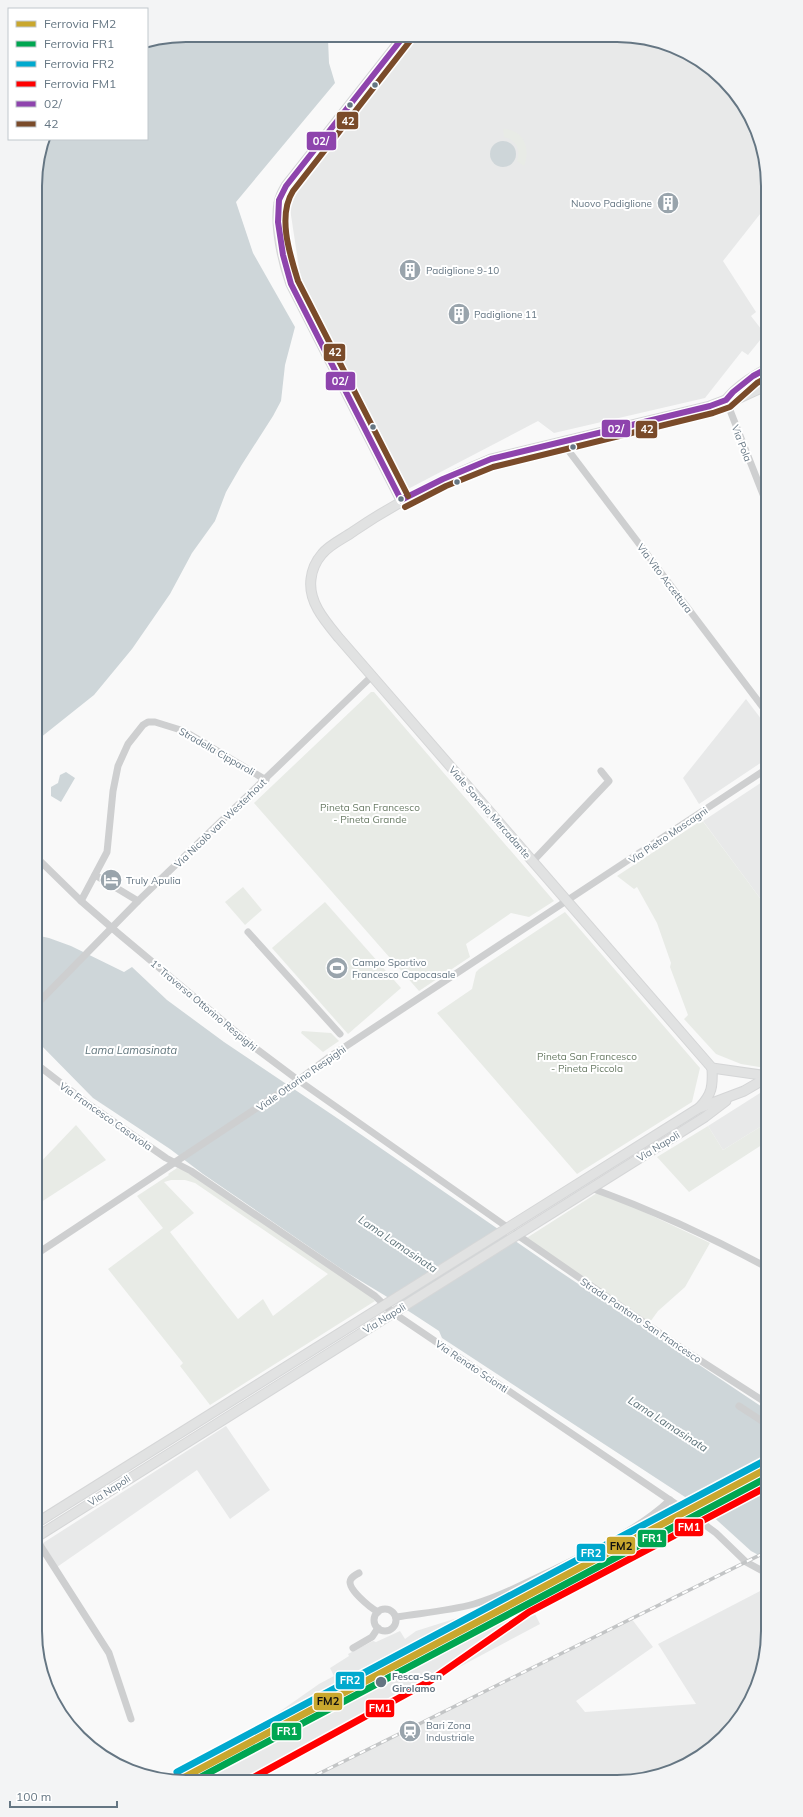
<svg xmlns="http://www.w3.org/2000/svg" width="803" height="1817" font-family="Mulish,sans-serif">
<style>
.built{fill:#e8e9e9}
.green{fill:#e8ebe6;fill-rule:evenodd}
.water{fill:#ced6d9}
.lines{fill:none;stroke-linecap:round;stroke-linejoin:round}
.secondary-casing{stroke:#d5d6d7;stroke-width:11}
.street{stroke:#cecfd0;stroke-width:7}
.secondary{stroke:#e1e2e2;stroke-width:9}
.rail-casing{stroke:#c3c5c6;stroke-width:3.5}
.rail{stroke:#fff;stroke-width:2;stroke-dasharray:6;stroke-linecap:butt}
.bus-1-casing{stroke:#fff;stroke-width:9}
.bus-2-casing{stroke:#fff;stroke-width:9}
.bus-1{stroke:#8e44ad;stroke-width:6}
.bus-2{stroke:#7a4b2a;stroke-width:6}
.rail-1-casing{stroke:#fff;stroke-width:10}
.rail-2-casing{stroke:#fff;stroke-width:10}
.rail-3-casing{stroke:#fff;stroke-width:10}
.rail-4-casing{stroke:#fff;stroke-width:10}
.rail-1{stroke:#c9a72e;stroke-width:7}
.rail-2{stroke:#00a651;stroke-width:7}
.rail-3{stroke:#00a9ce;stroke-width:7}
.rail-4{stroke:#f00;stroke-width:7}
.bus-dot{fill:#657683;stroke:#fff;stroke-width:1.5}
.labels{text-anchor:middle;stroke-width:4;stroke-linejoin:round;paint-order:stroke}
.poi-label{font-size:10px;fill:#657683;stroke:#fff;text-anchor:start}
.street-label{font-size:10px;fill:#657683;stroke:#fff}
.park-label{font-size:10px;fill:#687a64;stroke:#fff}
.stop-label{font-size:10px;font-weight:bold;fill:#657683;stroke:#fff;text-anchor:start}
.water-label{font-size:11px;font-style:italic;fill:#60757c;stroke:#fff}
.rim{fill:none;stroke:#657683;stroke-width:2}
.line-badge{stroke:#fff;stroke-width:1.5}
.badge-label{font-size:11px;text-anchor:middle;font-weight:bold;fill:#fff}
.pale-badge-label{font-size:11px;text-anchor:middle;font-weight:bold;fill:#111}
</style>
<rect width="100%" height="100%" fill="#f9f9f9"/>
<!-- built -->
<g class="built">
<path d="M418,36L646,38L684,51L717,73L748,110L763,147L768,186V204L723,261L756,312L751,316L765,334L748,355L742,351L705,398L554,433L538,421L408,489L301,281L289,202Z"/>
<path d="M746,699L768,728V758L699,804L683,778Z"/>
<path d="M768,778V909L703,821Z"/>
<path d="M768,1088V1122L723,1150L708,1126Z"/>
<path d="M226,1426L270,1490L230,1519L197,1470L57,1567L43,1543Z"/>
<path d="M567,1568L575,1582L531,1606L540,1624L247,1780L164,1779L198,1761L222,1744L272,1717L319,1684L334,1676L330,1668L349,1656L348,1654L373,1641L376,1642L400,1631L405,1639L416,1631L492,1607Z"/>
<path d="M768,1587V1641L760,1680L737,1723L701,1757L656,1777L617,1782L305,1780L631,1618L653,1647L576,1701L585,1712L696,1704L658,1644Z"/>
</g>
<!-- green -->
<g class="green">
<path d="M503,129C524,129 531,149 524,166L517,161C521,149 516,140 504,137Z"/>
<path d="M371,692H374L554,901L529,917L511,913L466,944L470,957L419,991L254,803Z"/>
<path d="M702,820L768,909V1067L766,1068L741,1064L716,1054L684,1019L688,1015L670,967L671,963L657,923L637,887L634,889L617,876Z"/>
<path d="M243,887L262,910L245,925L225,902Z"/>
<path d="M325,902L401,988L348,1034L272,948Z"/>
<path d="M565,912L700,1068L692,1102L577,1174L437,1013L472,989L476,972L479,969Z"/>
<path d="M302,1031L331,1033L339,1041L323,1052L301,1033Z"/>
<path d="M768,1122V1141L689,1192L657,1157L708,1126L723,1150Z"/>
<path d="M76,1125L106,1160L35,1206V1168Z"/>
<path d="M177,1168L184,1170L369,1295L375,1301L210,1405L180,1366L183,1363L108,1269L163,1228L137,1196L169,1175L168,1174ZM171,1180H185L195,1183L328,1274L273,1316L263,1299L238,1319L170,1232L194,1213L164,1182Z"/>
<path d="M597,1193L627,1204L710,1243L685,1287L658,1311L650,1322L525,1239Z"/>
</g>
<!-- water -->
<g class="water">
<path d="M186,35L329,36L328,39L329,63L335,83L236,202L253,253L295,327L285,365L281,401L273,416L241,466L226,492L215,521L192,553L170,594L132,649L94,695L35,742V176L45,139H147V43Z"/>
<circle cx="503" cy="154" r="13"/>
<path d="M66,772L75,778L61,802L51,796V787L58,783L60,775Z"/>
<path d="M35,935L49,938L71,946L124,972L132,967L167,1000L224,1042L337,1118L553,1267L768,1411V1560L751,1551L708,1512L442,1338L439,1331L384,1295L346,1272L203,1174L170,1149L93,1098L35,1039Z"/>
</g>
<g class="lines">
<!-- secondary casing -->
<g class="secondary-casing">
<g id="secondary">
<path d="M726,400C737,386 752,377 768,368"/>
<path d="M401,500L291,284C283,262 275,226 279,203C280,196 283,191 286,186L404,36"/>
<path d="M712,1068L339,638C325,621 308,602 311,579C312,570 316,561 322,554C330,544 343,539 354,531C398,501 442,479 491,459L710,406L726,400H735L768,385"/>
<path d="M712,1068L768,1076"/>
<path d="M700,1107C712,1094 713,1086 712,1068"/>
<path d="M35,1524L699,1108L744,1091L768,1077"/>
<path d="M35,1538L705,1117L726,1101"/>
</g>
</g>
<!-- street -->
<g class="street">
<path d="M726,400L768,507"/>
<path d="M562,442L768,714"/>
<path d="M764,576L768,579"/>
<path d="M35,856L81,901L119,934L254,1047L298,1080L507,1227"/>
<path d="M533,861L609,781L601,771"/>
<path d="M95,875L138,901"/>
<path d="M81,901L107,852L113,791L118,766L128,744L143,725L148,722H155L184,731L266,780"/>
<path d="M248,932L340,1034"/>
<path d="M35,1006L138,901L372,676"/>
<path d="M35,1063L88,1104L166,1158L191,1171L375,1296L392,1312L686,1511L716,1533L746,1562L768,1574"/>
<path d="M591,1188C652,1210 711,1237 768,1268"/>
<path d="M516,1234L684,1350L768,1404"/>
<path d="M35,1255L293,1084L328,1058L768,768"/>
<path d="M739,1406L768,1425"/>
<path d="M35,1543L40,1545L109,1653L131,1719"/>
<path d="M359,1573C357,1574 353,1576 351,1579C345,1588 371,1608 378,1612"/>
<circle cx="385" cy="1620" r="11"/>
<path d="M396,1617C421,1613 449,1611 474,1604C500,1597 523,1584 547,1573C589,1552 636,1532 670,1500"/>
<path d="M353,1648L372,1637L378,1628"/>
</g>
<!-- secondary -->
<use href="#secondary" class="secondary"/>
<!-- rail casing -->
<g class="rail-casing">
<path id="rail" d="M306,1780L768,1551"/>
</g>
<!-- rail -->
<use href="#rail" class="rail"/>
<!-- bus-1 casing -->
<g class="bus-1-casing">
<g id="bus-1">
<path d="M401,500L291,284L283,255L278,222L279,200L286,186L404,36"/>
<path d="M401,500L443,479L491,459L710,406L726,400L733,392L753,376L768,368"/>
</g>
</g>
<!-- bus-2 casing -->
<g class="bus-2-casing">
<g id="bus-2">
<path d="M408,496L298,281C290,255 277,216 293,191L410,41"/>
<path d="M405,507L446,486L493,467L713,413L730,407L757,383L768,377"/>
</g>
</g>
<!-- bus-1 -->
<use href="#bus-1" class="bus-1"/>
<!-- bus-2 -->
<use href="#bus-2" class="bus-2"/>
<!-- rail-1 casing -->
<g class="rail-1-casing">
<path id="rail-1" d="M181,1779L768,1468"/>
</g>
<!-- rail-2 casing -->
<g class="rail-2-casing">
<path id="rail-2" d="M197,1779L768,1477"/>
</g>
<!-- rail-3 casing -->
<g class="rail-3-casing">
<path id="rail-3" d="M177,1772L764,1461"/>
</g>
<!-- rail-4 casing -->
<g class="rail-4-casing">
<path id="rail-4" d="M249,1780L430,1681L529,1612L768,1486"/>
</g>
<!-- rail-1 -->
<use href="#rail-1" class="rail-1"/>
<!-- rail-2 -->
<use href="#rail-2" class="rail-2"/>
<!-- rail-3 -->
<use href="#rail-3" class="rail-3"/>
<!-- rail-4 -->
<use href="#rail-4" class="rail-4"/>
</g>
<!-- icons -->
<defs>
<g id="building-disc" transform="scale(1.15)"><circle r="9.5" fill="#99a4ac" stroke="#fff"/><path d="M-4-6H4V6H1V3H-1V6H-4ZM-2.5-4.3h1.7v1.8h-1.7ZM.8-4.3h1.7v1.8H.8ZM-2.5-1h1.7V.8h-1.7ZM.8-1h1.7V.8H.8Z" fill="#fff"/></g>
<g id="hotel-disc" transform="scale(1.15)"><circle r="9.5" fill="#99a4ac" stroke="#fff"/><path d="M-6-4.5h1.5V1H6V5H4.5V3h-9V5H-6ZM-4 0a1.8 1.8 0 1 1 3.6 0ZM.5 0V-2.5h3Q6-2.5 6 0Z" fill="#fff"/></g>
<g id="stadium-disc" transform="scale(1.15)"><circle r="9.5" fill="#99a4ac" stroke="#fff"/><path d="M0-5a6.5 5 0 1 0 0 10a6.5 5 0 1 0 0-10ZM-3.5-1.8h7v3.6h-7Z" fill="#fff"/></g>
<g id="station-disc" transform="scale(1.15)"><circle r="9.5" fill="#99a4ac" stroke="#fff"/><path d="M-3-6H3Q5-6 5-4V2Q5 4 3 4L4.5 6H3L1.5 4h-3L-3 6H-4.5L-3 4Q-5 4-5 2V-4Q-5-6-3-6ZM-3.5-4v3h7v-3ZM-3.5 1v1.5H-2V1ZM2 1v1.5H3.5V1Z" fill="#fff"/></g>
</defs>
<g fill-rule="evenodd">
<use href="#building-disc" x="668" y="203"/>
<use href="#building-disc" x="410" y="270"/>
<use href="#building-disc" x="459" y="314"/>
<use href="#hotel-disc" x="111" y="880"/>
<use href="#stadium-disc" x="337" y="968"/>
<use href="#station-disc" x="410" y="1731"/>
</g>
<!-- markers -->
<g class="bus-dot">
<circle cx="375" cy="85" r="3.5"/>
<circle cx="350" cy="105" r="3.5"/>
<circle cx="373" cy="427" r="3.5"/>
<circle cx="573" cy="447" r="3.5"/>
<circle cx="457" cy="482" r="3.5"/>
<circle cx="401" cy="499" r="3.5"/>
<circle cx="381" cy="1682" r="6"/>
</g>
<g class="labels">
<!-- poi labels -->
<g class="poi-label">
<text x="652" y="207" text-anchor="end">Nuovo Padiglione</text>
<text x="426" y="274">Padiglione 9-10</text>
<text x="474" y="318">Padiglione 11</text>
<text x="126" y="884">Truly Apulia</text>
<text x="352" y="966">Campo Sportivo<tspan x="352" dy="12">Francesco Capocasale</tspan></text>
<text x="426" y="1729">Bari Zona<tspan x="426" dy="12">Industriale</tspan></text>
</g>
<!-- street labels -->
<g class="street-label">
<text transform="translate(742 443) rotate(69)" y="4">Via Pola</text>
<text transform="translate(665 578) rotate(53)" y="4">Via Vito Accettura</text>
<text transform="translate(217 751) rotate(30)" y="4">Stradella Cipparoli</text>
<text transform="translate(490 812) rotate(49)" y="4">Viale Saverio Mercadante</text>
<text transform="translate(220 823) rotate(-44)" y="4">Via Nicolò van Westerhout</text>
<text transform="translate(668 835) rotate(-34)" y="4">Via Pietro Mascagni</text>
<text transform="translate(204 1005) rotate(40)" y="4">1° Traversa Ottorino Respighi</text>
<text transform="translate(301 1078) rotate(-35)" y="4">Viale Ottorino Respighi</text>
<text transform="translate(106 1116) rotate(35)" y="4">Via Francesco Casavola</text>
<text transform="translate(658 1146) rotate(-32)" y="4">Via Napoli</text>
<text transform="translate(384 1318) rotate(-32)" y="4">Via Napoli</text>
<text transform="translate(641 1320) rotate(34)" y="4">Strada Pantano San Francesco</text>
<text transform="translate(472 1366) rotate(34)" y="4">Via Renato Scionti</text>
<text transform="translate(109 1490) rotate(-33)" y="4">Via Napoli</text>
</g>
<!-- park labels -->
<g class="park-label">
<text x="370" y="811">Pineta San Francesco<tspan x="370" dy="12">- Pineta Grande</tspan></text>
<text x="587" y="1060">Pineta San Francesco<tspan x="587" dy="12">- Pineta Piccola</tspan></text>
</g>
<!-- stop labels -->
<g class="stop-label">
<text x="392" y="1680">Fesca-San<tspan x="392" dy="12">Girolamo</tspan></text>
</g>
<!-- water labels -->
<g class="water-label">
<text x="131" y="1054">Lama Lamasinata</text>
<text transform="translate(398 1244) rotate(34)" y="4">Lama Lamasinata</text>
<text transform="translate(668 1424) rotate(33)" y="4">Lama Lamasinata</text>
</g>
</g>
<!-- crop -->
<path d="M0 0H803V1817H0ZM186 42H617A144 144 0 0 1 761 186V1631A144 144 0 0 1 617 1775H186A144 144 0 0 1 42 1631V186A144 144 0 0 1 186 42Z" fill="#f3f4f5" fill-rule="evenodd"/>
<path class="rim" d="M186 42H617A144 144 0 0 1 761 186V1631A144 144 0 0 1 617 1775H186A144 144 0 0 1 42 1631V186A144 144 0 0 1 186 42Z"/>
<g class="line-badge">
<rect x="336" y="111" width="23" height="19" rx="4" fill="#7a4b2a"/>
<rect x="306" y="131" width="31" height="20" rx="4" fill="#8e44ad"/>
<rect x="323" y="343" width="23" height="19" rx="4" fill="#7a4b2a"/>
<rect x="325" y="371" width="31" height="20" rx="4" fill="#8e44ad"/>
<rect x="601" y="419" width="30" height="19" rx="4" fill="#8e44ad"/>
<rect x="635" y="420" width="23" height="19" rx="4" fill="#7a4b2a"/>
<rect x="674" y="1518" width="30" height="19" rx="4" fill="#f00"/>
<rect x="637" y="1529" width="30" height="19" rx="4" fill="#00a651"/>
<rect x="606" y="1536" width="30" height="19" rx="4" fill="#c9a72e"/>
<rect x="576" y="1543" width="30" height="19" rx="4" fill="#00a9ce"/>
<rect x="335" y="1671" width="30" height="19" rx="4" fill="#00a9ce"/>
<rect x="313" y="1692" width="30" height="19" rx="4" fill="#c9a72e"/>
<rect x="365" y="1699" width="30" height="19" rx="4" fill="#f00"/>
<rect x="271" y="1722" width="31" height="19" rx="4" fill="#00a651"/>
</g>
<g class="badge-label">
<text x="348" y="125">42</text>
<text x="321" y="145">02/</text>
<text x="335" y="356">42</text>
<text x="340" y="385">02/</text>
<text x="616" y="433">02/</text>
<text x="647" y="433">42</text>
<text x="689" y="1531">FM1</text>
<text x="652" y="1542">FR1</text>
<text x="591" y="1557">FR2</text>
<text x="350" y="1684">FR2</text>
<text x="380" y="1712">FM1</text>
<text x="287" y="1735">FR1</text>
</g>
<g class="pale-badge-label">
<text x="621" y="1550">FM2</text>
<text x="328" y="1705">FM2</text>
</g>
<!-- legend -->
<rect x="8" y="8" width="140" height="132" fill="#ffffff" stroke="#c1c8cd"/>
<rect x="16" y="21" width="20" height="6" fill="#c9a72e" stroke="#c1c8cd"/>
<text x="44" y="28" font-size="12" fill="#657683">Ferrovia FM2</text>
<rect x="16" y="41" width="20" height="6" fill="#00a651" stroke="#c1c8cd"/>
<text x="44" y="48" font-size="12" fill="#657683">Ferrovia FR1</text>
<rect x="16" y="61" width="20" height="6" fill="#00a9ce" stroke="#c1c8cd"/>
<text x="44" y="68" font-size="12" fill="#657683">Ferrovia FR2</text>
<rect x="16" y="81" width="20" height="6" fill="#ff0000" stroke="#c1c8cd"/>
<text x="44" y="88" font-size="12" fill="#657683">Ferrovia FM1</text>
<rect x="16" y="101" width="20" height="6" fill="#8e44ad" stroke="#c1c8cd"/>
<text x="44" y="108" font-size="12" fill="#657683">02/</text>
<rect x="16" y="121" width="20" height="6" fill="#7a4b2a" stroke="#c1c8cd"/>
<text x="44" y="128" font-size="12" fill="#657683">42</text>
<!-- scale -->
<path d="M10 1801v6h107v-6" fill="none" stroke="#657683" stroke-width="2"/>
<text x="16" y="1801" font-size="12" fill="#657683" stroke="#ffffff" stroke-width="3" paint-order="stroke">100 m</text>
</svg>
